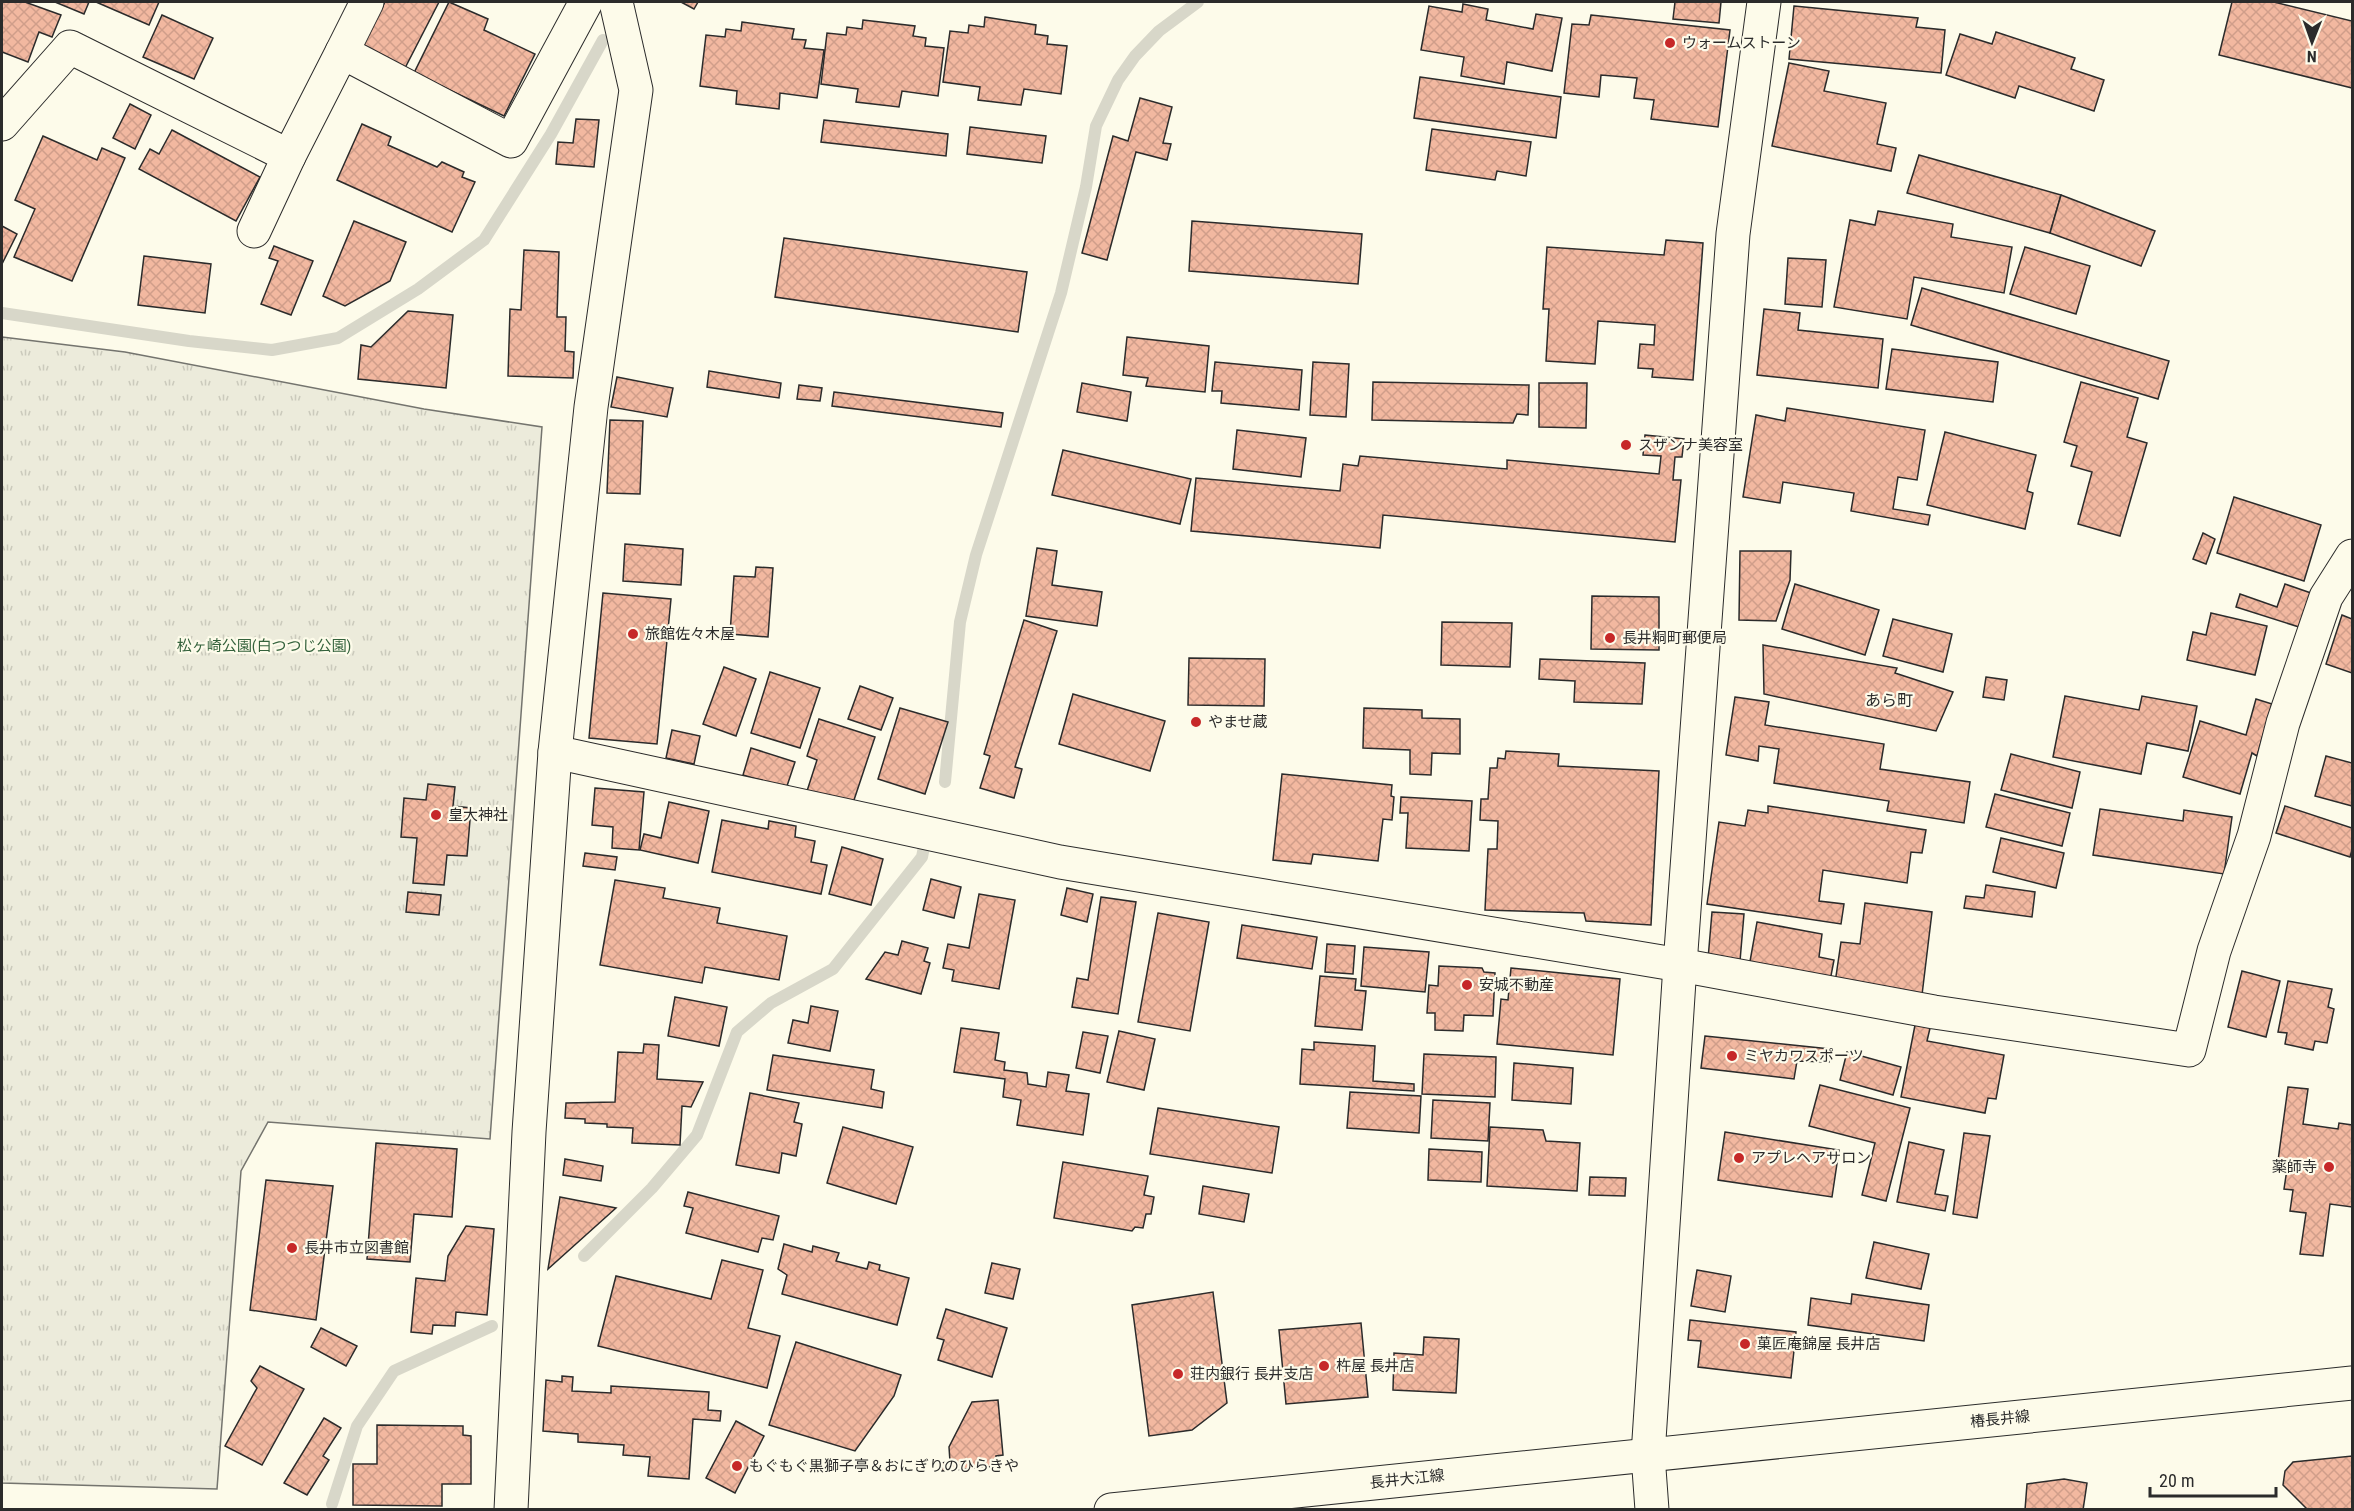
<svg xmlns="http://www.w3.org/2000/svg" width="2354" height="1511" font-family="'Roboto Condensed','Noto Sans JP',sans-serif">
<style>
.park{fill:url(#park-tufts);stroke:#74746e;stroke-width:1.5}
.lines{fill:none;stroke-linecap:round;stroke-linejoin:round}
.stream{stroke:#d8d7c9;stroke-width:12}
.building{fill:url(#building-cross-hatch);stroke:#2b2b2b;stroke-width:1.5}
.minor-casing{stroke:#2b2b2b;stroke-width:35}
.major-casing{stroke:#2b2b2b;stroke-width:35}
.minor{stroke:#fdfbea;stroke-width:33}
.major{stroke:#fdfbea;stroke-width:33}
.poi-dot{fill:#c62828;stroke:#fdfbea;stroke-width:2}
.labels{text-anchor:middle;stroke-width:4.5;stroke-linejoin:round;paint-order:stroke}
.poi-label{font-size:15px;fill:#2b2b2b;stroke:#fdfbea;text-anchor:start}
.park-label{font-size:15px;fill:#34623c;stroke:#fdfbea}
.street-label{font-size:15px;fill:#2b2b2b;stroke:#fdfbea}
.neighbourhood-label{font-size:16px;fill:#2b2b2b;stroke:#fdfbea}
</style>
<defs>
<pattern id="park-tufts" width="24" height="20" patternUnits="userSpaceOnUse" patternTransform="scale(1.5)"><rect width="24" height="20" fill="#ecebdb"/><path d="M3 7l-1-3M5 7V3M7 7l1-3M15 17l-1-3M17 17v-4M19 17l1-3" fill="none" stroke="#cbcabc"/></pattern>
<pattern id="building-cross-hatch" width="8" height="8" patternUnits="userSpaceOnUse" patternTransform="scale(1.5)"><rect width="8" height="8" fill="#f2b8a0"/><path d="M0 0l8 8M0 8l8-8" fill="none" stroke="#d09e8a"/></pattern>
</defs>
<rect width="100%" height="100%" fill="#fdfbea"/>
<!-- park -->
<path class="park" d="M2,337L125,352L424,409L542,427L490,1139L268,1122L241,1171L217,1489L2,1483Z"/>
<g class="lines">
<!-- stream -->
<g class="stream">
<path d="M2,313L189,341L272,350L338,338L418,289L484,240L551,134L603,40"/>
<path d="M945,782L960,622L976,555L1061,293L1086,187L1096,126L1118,80L1135,56L1159,31L1198,2"/>
<path d="M584,1256L652,1188L697,1135L737,1032L771,1003L833,969L922,857L925,842"/>
<path d="M332,1504L357,1426L394,1371L492,1326"/>
</g>
</g>
<!-- building -->
<g class="building">
<path d="M2,2H25L61,15L52,37L39,32L28,62L2,52Z"/>
<path d="M55,2H89L84,14Z"/>
<path d="M96,2H159L149,25Z"/>
<path d="M385,2H439L405,68L362,46Z"/>
<path d="M449,2L488,19L484,30L535,54L504,116L414,73Z"/>
<path d="M681,2H698L694,9Z"/>
<path d="M1675,2H1721L1719,23L1673,19Z"/>
<path d="M2232,2H2274L2352,21V88L2219,55Z"/>
<path d="M1463,4L1488,9L1486,20L1533,29L1536,14L1562,18L1552,71L1507,62L1504,84L1461,76L1464,57L1421,50L1429,6L1462,12Z"/>
<path d="M1794,6L1918,18L1916,27L1945,30L1941,73L1789,59Z"/>
<path d="M162,15L213,38L194,79L143,57Z"/>
<path d="M1591,15L1730,30L1718,127L1651,119L1654,100L1634,98L1637,78L1601,75L1599,97L1564,93L1572,24L1589,25Z"/>
<path d="M985,17L1036,25L1035,34L1048,36L1047,44L1067,46L1061,94L1024,89L1021,105L978,100L980,87L943,82L950,31L968,33L969,25L984,27Z"/>
<path d="M863,20L915,26L913,36L926,38L925,46L944,48L938,96L902,91L899,107L856,102L858,89L821,84L827,33L846,35L847,27L862,29Z"/>
<path d="M742,22L794,29L792,39L806,40L804,48L824,50L817,98L780,93L779,109L736,104L737,91L700,86L706,35L725,37L726,29L741,31Z"/>
<path d="M1996,32L2075,58L2071,69L2104,80L2094,111L2019,86L2015,98L1946,75L1960,34L1992,44Z"/>
<path d="M1789,63L1829,71L1824,91L1886,103L1877,144L1896,148L1891,171L1772,146Z"/>
<path d="M1420,77L1561,97L1556,138L1414,118Z"/>
<path d="M1140,98L1172,107L1163,143L1171,144L1167,160L1136,152L1107,260L1082,253L1113,136L1128,141Z"/>
<path d="M130,104L151,115L135,149L113,138Z"/>
<path d="M576,119L599,120L594,167L556,164L558,142L573,143Z"/>
<path d="M824,120L948,134L946,156L821,142Z"/>
<path d="M362,124L391,137L388,145L437,167L442,162L464,172L462,177L475,182L452,232L337,180Z"/>
<path d="M970,127L1046,136L1042,163L967,154Z"/>
<path d="M1432,129L1531,142L1526,176L1497,171L1495,180L1426,170Z"/>
<path d="M172,130L260,177L236,221L139,169L150,149L159,154Z"/>
<path d="M43,136L97,160L102,148L125,158L72,281L14,257L35,209L15,200Z"/>
<path d="M1919,155L2061,195L2050,233L1907,193Z"/>
<path d="M2061,195L2155,231L2141,266L2050,233Z"/>
<path d="M1878,211L1953,224L1951,237L2012,247L2004,293L1914,277L1907,319L1834,307L1850,220L1875,225Z"/>
<path d="M354,221L406,242L390,281L345,306L323,296Z"/>
<path d="M1192,221L1362,234L1358,284L1189,271Z"/>
<path d="M2,226L17,234L2,264Z"/>
<path d="M784,238L1027,272L1018,332L775,297Z"/>
<path d="M1666,240L1703,243L1693,380L1652,377L1653,369L1638,368L1640,344L1654,345L1655,325L1598,321L1595,364L1546,361L1549,309H1543L1547,247L1664,255Z"/>
<path d="M274,246L313,261L291,315L261,304L278,261L269,258Z"/>
<path d="M2025,247L2090,266L2076,314L2010,294Z"/>
<path d="M524,250L559,252L557,317H566L565,351L574,352L573,378L508,376L510,309L521,310Z"/>
<path d="M144,256L211,264L205,313L138,305Z"/>
<path d="M1788,258L1826,260L1822,307L1785,304Z"/>
<path d="M1922,288L2169,361L2158,399L1911,325Z"/>
<path d="M1764,309L1800,313L1798,330L1883,339L1878,388L1757,375Z"/>
<path d="M408,311L453,315L446,388L358,379L361,345L371,347Z"/>
<path d="M1127,337L1209,346L1205,392L1146,386L1148,378L1123,375Z"/>
<path d="M1892,349L1998,362L1993,402L1886,389Z"/>
<path d="M1215,362L1302,370L1299,410L1221,403L1222,391H1212Z"/>
<path d="M1313,362L1349,364L1346,417L1310,415Z"/>
<path d="M709,371L781,383L779,398L707,387Z"/>
<path d="M617,377L673,388L667,417L611,407Z"/>
<path d="M1373,382L1529,385L1528,415L1517,414L1513,423L1372,420Z"/>
<path d="M2081,382L2138,398L2127,437L2147,443L2120,536L2078,524L2092,472L2071,466L2077,446L2064,442Z"/>
<path d="M1082,383L1131,392L1127,421L1077,412Z"/>
<path d="M1539,383H1587L1586,428L1539,427Z"/>
<path d="M799,385L822,388L820,401L797,399Z"/>
<path d="M834,392L1003,413L1001,427L832,406Z"/>
<path d="M1787,408L1925,430L1917,480L1898,477L1893,509L1930,515L1928,525L1851,511L1854,493L1783,482L1780,503L1743,497L1756,415L1785,421Z"/>
<path d="M610,420L643,421L640,494L607,493Z"/>
<path d="M1237,430L1306,438L1301,477L1233,469Z"/>
<path d="M1945,432L2036,455L2027,491L2033,493L2025,529L1927,505Z"/>
<path d="M1645,435L1684,439L1682,457H1675L1673,480H1681L1675,542L1383,515L1380,548L1191,531L1196,478L1340,491L1343,464L1358,466L1360,456L1507,469V460L1659,474L1661,456L1643,455Z"/>
<path d="M1063,450L1191,479L1180,524L1052,495Z"/>
<path d="M2234,497L2321,525L2304,581L2217,553Z"/>
<path d="M2203,533L2215,539L2206,564L2193,559Z"/>
<path d="M625,544L683,549L681,585L623,581Z"/>
<path d="M1037,548L1057,551L1052,585L1102,592L1097,626L1026,616Z"/>
<path d="M1740,551H1791L1790,580L1776,621L1739,620Z"/>
<path d="M756,567L773,568L768,637L730,634L734,576L755,577Z"/>
<path d="M1795,584L1879,610L1865,655L1782,629Z"/>
<path d="M2285,584L2311,593L2299,627L2236,607L2240,594L2277,607Z"/>
<path d="M603,593L671,599L657,744L589,738Z"/>
<path d="M1592,596L1659,597V650L1591,649Z"/>
<path d="M2211,613L2267,626L2255,675L2187,660L2193,632L2206,635Z"/>
<path d="M2342,615L2352,619V673L2326,664Z"/>
<path d="M1893,619L1952,634L1943,672L1883,656Z"/>
<path d="M1024,620L1057,631L1015,767L1022,769L1014,798L980,788L990,756L984,754Z"/>
<path d="M1442,622L1512,623L1510,667L1441,665Z"/>
<path d="M1763,645L1897,668L1895,673L1953,692L1936,731L1764,694Z"/>
<path d="M1189,658L1265,659L1264,706L1188,705Z"/>
<path d="M1540,659L1645,663L1642,704L1574,702L1575,681L1539,679Z"/>
<path d="M724,667L756,679L736,736L703,724Z"/>
<path d="M770,672L820,688L800,748L751,733Z"/>
<path d="M1986,677L2007,680L2004,700L1983,697Z"/>
<path d="M860,686L893,698L881,730L848,719Z"/>
<path d="M1073,694L1165,721L1150,771L1059,744Z"/>
<path d="M2065,696L2139,710L2142,696L2197,706L2188,751L2147,743L2141,774L2053,757Z"/>
<path d="M1735,697L1769,702L1765,725L1884,744L1880,769L1970,782L1964,823L1887,811L1889,801L1774,783L1779,749L1759,746L1758,761L1726,755Z"/>
<path d="M2256,699L2272,704L2257,756L2252,753L2240,794L2183,777L2200,721L2246,735Z"/>
<path d="M900,708L948,722L925,794L878,779Z"/>
<path d="M1364,708L1422,710V718L1460,719V754L1432,753L1431,775L1410,774V750L1363,748Z"/>
<path d="M819,719L875,737L852,806L807,791L817,760L807,756Z"/>
<path d="M672,730L700,736L694,764L666,758Z"/>
<path d="M751,748L795,762L786,789L743,775Z"/>
<path d="M1506,751L1559,754L1558,766L1659,771L1651,925L1586,921L1584,913L1485,910L1488,849H1497L1498,821L1480,820L1481,799H1488L1490,768H1497L1498,758L1505,759Z"/>
<path d="M2011,754L2080,772L2072,808L2001,790Z"/>
<path d="M2326,756L2352,763V806L2315,796Z"/>
<path d="M1282,774L1392,785L1391,796L1394,797L1392,820L1383,819L1378,861L1313,854L1311,864L1273,860Z"/>
<path d="M428,784L455,787L453,806L471,808L467,856L447,855L444,885L413,883L417,838L401,837L404,798L426,800Z"/>
<path d="M595,788L644,792L639,850L612,848L613,827L592,825Z"/>
<path d="M1995,794L2070,813L2062,846L1986,827Z"/>
<path d="M1401,797L1472,801L1469,851L1406,848L1408,813H1400Z"/>
<path d="M669,802L709,811L698,863L640,850L644,834L661,838Z"/>
<path d="M1768,806L1926,830L1922,853L1911,852L1907,883L1823,870L1819,901L1844,904L1841,924L1707,904L1719,822L1745,826L1748,810L1768,813Z"/>
<path d="M2285,806L2352,828V850L2350,857L2276,833Z"/>
<path d="M2100,809L2183,821L2184,810L2232,817L2224,874L2093,855Z"/>
<path d="M722,820L768,829L769,821L796,826L795,837L815,841L811,862L827,865L821,894L712,872Z"/>
<path d="M2001,838L2064,853L2056,888L1993,872Z"/>
<path d="M842,847L883,859L871,905L829,894Z"/>
<path d="M585,853L617,857L615,870L583,866Z"/>
<path d="M931,879L961,887L954,918L923,910Z"/>
<path d="M615,880L665,888L663,898L720,908L717,923L787,936L779,980L705,967L702,983L600,965Z"/>
<path d="M1986,885L2035,892L2032,917L1964,908L1966,896L1984,898Z"/>
<path d="M1067,888L1093,894L1087,922L1061,915Z"/>
<path d="M408,892L441,895L439,915L406,912Z"/>
<path d="M979,894L1015,900L999,989L952,981L954,970L943,968L948,944L969,948Z"/>
<path d="M1101,897L1136,902L1118,1014L1072,1007L1077,978L1088,980Z"/>
<path d="M1865,903L1932,912L1922,995L1835,983L1841,942L1860,944Z"/>
<path d="M1712,912L1744,914L1740,961L1708,959Z"/>
<path d="M1158,913L1209,922L1190,1031L1138,1022Z"/>
<path d="M1757,922L1822,934L1819,957L1834,960L1830,981L1749,967Z"/>
<path d="M1242,925L1317,937L1312,969L1237,958Z"/>
<path d="M902,941L928,948L924,961L930,963L921,994L866,979L885,952L898,955Z"/>
<path d="M1327,944L1355,946L1353,974L1325,972Z"/>
<path d="M1364,947L1429,952L1425,992L1361,986Z"/>
<path d="M1439,966L1482,968L1484,972L1495,973L1493,1016L1464,1015L1463,1031L1435,1030V1013H1427L1429,985L1438,986Z"/>
<path d="M1511,968L1620,979L1613,1055L1497,1044L1501,999L1508,1000Z"/>
<path d="M2242,971L2280,981L2266,1037L2228,1027Z"/>
<path d="M1320,976L1356,979L1355,990L1366,991L1362,1030L1315,1026Z"/>
<path d="M2288,981L2332,989L2328,1007L2334,1009L2327,1043L2315,1041L2313,1050L2285,1044L2287,1033L2278,1032Z"/>
<path d="M675,997L727,1007L719,1046L668,1036Z"/>
<path d="M811,1006L838,1011L830,1051L788,1043L793,1020L808,1023Z"/>
<path d="M1916,1020L1931,1024L1927,1041L2004,1055L1996,1099L1988,1098L1985,1113L1901,1097Z"/>
<path d="M961,1028L999,1033L995,1060L1005,1062L1004,1070L1027,1073L1028,1084L1046,1087L1048,1072L1069,1075L1066,1091L1089,1094L1083,1135L1017,1125L1021,1100L1003,1097L1005,1079L954,1072Z"/>
<path d="M1119,1031L1155,1039L1144,1090L1107,1082Z"/>
<path d="M1083,1032L1108,1036L1100,1073L1076,1068Z"/>
<path d="M1705,1036L1830,1049L1829,1062L1797,1061L1794,1079L1701,1068Z"/>
<path d="M1314,1042L1375,1046L1373,1081L1414,1084V1091L1300,1084L1302,1049L1314,1050Z"/>
<path d="M644,1044L659,1045L657,1079L703,1082L691,1107L682,1106L680,1145L632,1143L633,1128L607,1127V1124L585,1123V1119L565,1118L566,1103L615,1102L618,1052L643,1053Z"/>
<path d="M1847,1052L1901,1067L1893,1095L1840,1080Z"/>
<path d="M1424,1054L1496,1057L1495,1097L1422,1094Z"/>
<path d="M773,1055L874,1070L871,1089L884,1092L882,1108L767,1090Z"/>
<path d="M1514,1063L1573,1068L1571,1104L1512,1100Z"/>
<path d="M1820,1085L1910,1108L1886,1201L1862,1195L1875,1143L1809,1126Z"/>
<path d="M2288,1087L2308,1089L2303,1124L2338,1129L2339,1123L2352,1125V1207L2330,1204L2323,1256L2300,1254L2306,1213L2290,1211L2293,1190L2284,1189L2287,1169L2277,1168Z"/>
<path d="M1350,1092L1421,1096L1419,1133L1347,1128Z"/>
<path d="M750,1093L799,1103L794,1122L802,1124L796,1156L782,1153L779,1173L736,1165Z"/>
<path d="M1433,1100L1490,1103L1488,1141L1431,1138Z"/>
<path d="M1158,1108L1279,1127L1272,1173L1150,1154Z"/>
<path d="M843,1127L913,1147L896,1204L827,1183Z"/>
<path d="M1490,1127L1543,1130L1546,1141L1580,1143L1577,1191L1487,1186Z"/>
<path d="M1725,1132L1839,1150L1832,1197L1718,1180Z"/>
<path d="M1964,1133L1990,1136L1977,1218L1953,1214Z"/>
<path d="M1909,1142L1944,1150L1935,1194L1948,1196L1945,1211L1897,1202Z"/>
<path d="M376,1143L457,1149L452,1217L414,1214L410,1262L367,1259Z"/>
<path d="M1429,1149L1482,1152L1481,1182L1428,1180Z"/>
<path d="M565,1159L603,1166L601,1181L563,1175Z"/>
<path d="M1063,1162L1148,1176L1144,1195L1154,1197L1151,1214H1146L1143,1228L1135,1227L1132,1231L1054,1218Z"/>
<path d="M1590,1177L1626,1178L1625,1196L1589,1195Z"/>
<path d="M266,1180L333,1186L316,1320L250,1310Z"/>
<path d="M1203,1186L1249,1194L1244,1222L1199,1214Z"/>
<path d="M688,1192L779,1216L773,1240L762,1238L758,1252L686,1233L693,1208L684,1206Z"/>
<path d="M560,1197L616,1208L548,1269Z"/>
<path d="M466,1226L494,1229L487,1315L456,1312L455,1326L433,1325L432,1334L411,1332L416,1278L445,1281L448,1256Z"/>
<path d="M1874,1242L1929,1254L1921,1289L1866,1278Z"/>
<path d="M784,1244L812,1252L813,1246L839,1253L836,1261L867,1269L869,1262L880,1265L879,1270L909,1278L897,1325L782,1294L787,1275L778,1269Z"/>
<path d="M722,1260L763,1270L748,1328L780,1336L767,1388L598,1346L616,1276L711,1299Z"/>
<path d="M992,1263L1020,1269L1013,1299L985,1293Z"/>
<path d="M1697,1270L1731,1276L1725,1312L1691,1306Z"/>
<path d="M1213,1292L1227,1403L1192,1430L1149,1436L1132,1305Z"/>
<path d="M1852,1294L1929,1305L1924,1341L1808,1325L1811,1298L1851,1304Z"/>
<path d="M946,1309L1007,1328L992,1377L938,1360L944,1340L937,1338Z"/>
<path d="M1690,1320L1796,1332L1791,1378L1698,1367L1701,1341L1688,1340Z"/>
<path d="M1361,1323L1368,1397L1286,1404L1279,1330Z"/>
<path d="M321,1328L357,1346L346,1366L311,1347Z"/>
<path d="M1424,1337L1459,1339L1456,1393L1393,1390L1394,1353L1423,1355Z"/>
<path d="M796,1342L901,1375L894,1396L855,1451L769,1425Z"/>
<path d="M260,1366L304,1389L262,1465L225,1446L257,1388L251,1381Z"/>
<path d="M562,1376L573,1377L572,1391L611,1393V1386L709,1392L708,1410L721,1411L720,1421L693,1419L689,1479L648,1476L650,1457L623,1455L624,1445L578,1442V1434L543,1431L546,1380L562,1382Z"/>
<path d="M998,1400L1003,1455L996,1456L997,1466L942,1471L941,1463L950,1462L949,1447L972,1402Z"/>
<path d="M324,1418L341,1428L323,1456L329,1460L307,1495L284,1483Z"/>
<path d="M736,1421L764,1436L735,1493L706,1478Z"/>
<path d="M377,1425L463,1426V1435L471,1436V1484H442V1506L353,1505V1464H377Z"/>
<path d="M2352,1456V1510H2308L2283,1485L2285,1471L2293,1462Z"/>
<path d="M2064,1479L2087,1483L2083,1510H2025L2027,1484Z"/>
</g>
<g class="lines">
<!-- minor casing -->
<g class="minor-casing">
<g id="minor">
<path d="M342,52L367,2"/>
<path d="M2,124L70,47L289,156L342,52L511,141L586,2"/>
<path d="M254,231L289,156"/>
<path d="M555,752L1060,862L1680,965L1934,1012L2189,1050L2214,951L2254,836L2283,723L2326,597L2352,556"/>
<path d="M1648,1455L1680,965L1733,234L1764,2"/>
<path d="M511,1510L529,1132L555,752L591,407L636,90L616,2"/>
</g>
</g>
<!-- major casing -->
<g class="major-casing">
<g id="major">
<path d="M1648,1455L1652,1510"/>
<path d="M1111,1510L2352,1383"/>
</g>
</g>
<!-- minor -->
<use href="#minor" class="minor"/>
<!-- major -->
<use href="#major" class="major"/>
</g>
<!-- markers -->
<g class="poi-dot">
<circle cx="1670" cy="43" r="6"/>
<circle cx="1626" cy="445" r="6"/>
<circle cx="633" cy="634" r="6"/>
<circle cx="1610" cy="638" r="6"/>
<circle cx="1196" cy="722" r="6"/>
<circle cx="436" cy="815" r="6"/>
<circle cx="1467" cy="985" r="6"/>
<circle cx="1732" cy="1056" r="6"/>
<circle cx="1739" cy="1158" r="6"/>
<circle cx="2329" cy="1167" r="6"/>
<circle cx="292" cy="1248" r="6"/>
<circle cx="1745" cy="1344" r="6"/>
<circle cx="1324" cy="1366" r="6"/>
<circle cx="1178" cy="1374" r="6"/>
<circle cx="737" cy="1466" r="6"/>
</g>
<g class="labels">
<!-- poi labels -->
<g class="poi-label">
<text x="1682" y="48">ウォームストーン</text>
<text x="1638" y="450">スザンナ美容室</text>
<text x="645" y="639">旅館佐々木屋</text>
<text x="1622" y="643">長井粡町郵便局</text>
<text x="1208" y="727">やませ蔵</text>
<text x="448" y="820">皇大神社</text>
<text x="1479" y="990">安城不動産</text>
<text x="1744" y="1061">ミヤカワスポーツ</text>
<text x="1751" y="1163">アプレヘアサロン</text>
<text x="2317" y="1172" text-anchor="end">薬師寺</text>
<text x="304" y="1253">長井市立図書館</text>
<text x="1757" y="1349">菓匠庵錦屋 長井店</text>
<text x="1336" y="1371">杵屋 長井店</text>
<text x="1190" y="1379">荘内銀行 長井支店</text>
<text x="749" y="1471">もぐもぐ黒獅子亭＆おにぎりのひらきや</text>
</g>
<!-- park labels -->
<g class="park-label">
<text x="264" y="651">松ヶ崎公園(白つつじ公園)</text>
</g>
<!-- street labels -->
<g class="street-label">
<text transform="translate(2000 1419) rotate(-6)" y="5">椿長井線</text>
<text transform="translate(1407 1479) rotate(-6)" y="5">長井大江線</text>
</g>
<!-- neighbourhood labels -->
<g class="neighbourhood-label">
<text x="1889" y="706">あら町</text>
</g>
</g>
<!-- border -->
<rect width="2354" height="1511" fill="none" stroke="#2b2b2b" stroke-width="6"/>
<!-- north arrow -->
<g transform="translate(2312 42) rotate(181)" stroke="#fdfbea" stroke-width="4.5" paint-order="stroke">
<path d="M0-4.5L10 22L0 15L-10 22Z" fill="#2b2b2b"/>
<text y="-9" font-size="16" font-weight="bold" text-anchor="middle" fill="#2b2b2b">N</text>
</g>
<!-- scale -->
<path d="M2150 1487v9h126v-9" fill="none" stroke="#2b2b2b" stroke-width="3"/>
<text x="2159" y="1487" font-size="18" fill="#2b2b2b" stroke="#fdfbea" stroke-width="4.5" paint-order="stroke">20 m</text>
</svg>
